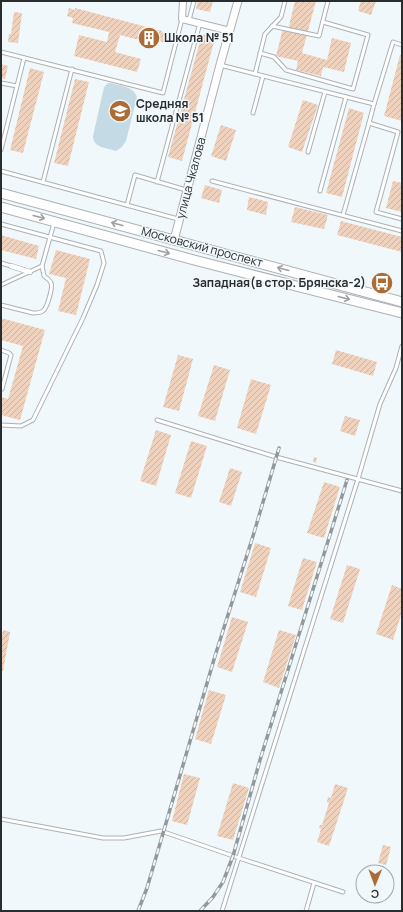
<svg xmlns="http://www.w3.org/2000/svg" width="403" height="912" font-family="Manrope,sans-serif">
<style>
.grass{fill:#c4dbe6}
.building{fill:url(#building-hatch)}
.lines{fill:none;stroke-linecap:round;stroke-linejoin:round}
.service-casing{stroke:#abb1b5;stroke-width:5}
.pedestrian-casing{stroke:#abb1b5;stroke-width:6}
.minor-casing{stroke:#abb1b5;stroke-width:8}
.tertiary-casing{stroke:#abb1b5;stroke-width:9}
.primary-casing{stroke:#abb1b5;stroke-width:11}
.service{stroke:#fff;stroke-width:3}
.pedestrian{stroke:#fff;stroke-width:4.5}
.minor{stroke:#fff;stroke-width:6}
.tertiary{stroke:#fff;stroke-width:7}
.primary{stroke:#fff;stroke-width:9}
.rail-casing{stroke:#93989b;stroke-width:3.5}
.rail{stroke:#f1f8fc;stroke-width:2;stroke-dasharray:6;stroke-linecap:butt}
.oneway{stroke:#9fa0a1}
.labels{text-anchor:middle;stroke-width:3;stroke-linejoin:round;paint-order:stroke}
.poi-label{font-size:12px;font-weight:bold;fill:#2a2d2e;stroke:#f1f8fc;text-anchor:start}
.street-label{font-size:12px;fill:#2a2d2e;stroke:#f1f8fc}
</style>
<defs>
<pattern id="building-hatch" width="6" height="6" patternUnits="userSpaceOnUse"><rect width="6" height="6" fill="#efd2bd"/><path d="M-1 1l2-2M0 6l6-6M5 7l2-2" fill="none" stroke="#cdb5a3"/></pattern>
</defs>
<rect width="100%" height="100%" fill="#f1f8fc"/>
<!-- grass -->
<path class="grass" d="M108,83H110C121,86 133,86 137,97L126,141L122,147L116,151C107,148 93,148 93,136L104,87Z"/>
<!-- building -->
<g class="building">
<path d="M198,1H213L210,12L196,9Z"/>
<path d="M295,1H316L302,53L327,60L332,38L351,43L344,72L323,67L321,76L296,70L298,61L276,56L283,28L288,30Z"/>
<path d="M361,1H376L371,15L358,11Z"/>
<path d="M69,8L75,10V8L162,31L161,32L168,34L166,43L159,41L158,45L120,35L115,52L141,59L137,72L74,56L79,35L107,42L109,32L72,23L73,18L67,16Z"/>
<path d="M14,12L22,13L18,43L8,42L9,34H11Z"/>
<path d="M202,34L215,38L182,161L168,157Z"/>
<path d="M400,55L402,56V121L384,116Z"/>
<path d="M1,64L8,66L5,79L1,78Z"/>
<path d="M30,68L44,72L23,153L10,150Z"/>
<path d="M75,79L89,82L68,166L54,163Z"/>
<path d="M303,100L318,105L302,152L288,147Z"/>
<path d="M349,108L364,113L342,197L326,193Z"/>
<path d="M221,125L236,130L226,161L211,156Z"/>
<path d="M393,181L402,183V212L386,208Z"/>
<path d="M205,185L222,190L219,203L201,198Z"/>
<path d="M249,197L268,202L266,215L247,210Z"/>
<path d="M295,207L328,215L324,229L291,222Z"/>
<path d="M341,221L402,237V252L337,235Z"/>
<path d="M1,235L39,246L36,259L1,250Z"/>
<path d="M56,250L90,259L76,315L58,311L66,278L49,274Z"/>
<path d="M1,318L45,330L20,420L1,415V397L8,399L23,346L1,340Z"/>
<path d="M336,350L377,362L373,376L332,364Z"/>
<path d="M178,355L193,359L179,411L163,407Z"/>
<path d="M214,365L230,370L215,421L198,416Z"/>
<path d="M251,379L271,385L256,434L237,428Z"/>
<path d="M345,416L360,420L355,436L340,431Z"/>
<path d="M156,430L171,435L156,486L140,481Z"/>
<path d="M191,441L207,446L191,498L175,493Z"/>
<path d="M314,457L317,458L316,463L313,462Z"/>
<path d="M230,468L242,472L231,506L219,502Z"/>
<path d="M324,482L340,487L324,538L307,533Z"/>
<path d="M255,543L271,548L256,597L240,592Z"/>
<path d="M303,558L317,562L302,610L288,606Z"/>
<path d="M347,565L360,569L343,623L330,619Z"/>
<path d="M392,585L402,589V612L393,640L376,634Z"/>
<path d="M232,617L248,622L232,672L217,667Z"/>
<path d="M3,630L10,632L3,671H1V636H2Z"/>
<path d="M279,630L296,635L279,688L263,682Z"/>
<path d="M209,690L226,695L211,744L195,739Z"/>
<path d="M184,774L200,778L187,825L172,821Z"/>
<path d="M233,783L249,788L233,840L217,836Z"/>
<path d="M335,784L348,788L329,846L317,842L321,829L319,828L320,825H322L329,803L327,802L328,797L331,798Z"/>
<path d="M383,845L391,847L386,865L378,863Z"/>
</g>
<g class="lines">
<!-- service casing -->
<g class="service-casing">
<g id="service">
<path d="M189,20L194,1"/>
<path d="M272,26L319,36L328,1"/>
<path d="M1,52L163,93L182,19"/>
<path d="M260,53L274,57L286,70L353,89L368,35L323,22"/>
<path d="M220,65L374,104L393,42L402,45"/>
<path d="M255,74L265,34L281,17L285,1"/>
<path d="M1,83L17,86"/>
<path d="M374,104L369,123L398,132L376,212L402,219"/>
<path d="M253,113L263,76"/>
<path d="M1,150L24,58"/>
<path d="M308,152L325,92"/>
<path d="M1,171L178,219"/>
<path d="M212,181L402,231"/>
<path d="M43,182L72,69"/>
<path d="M157,182L200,23"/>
<path d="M320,191L346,97"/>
<path d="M127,205L135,175L186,190"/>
<path d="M343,215L369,123"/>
<path d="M1,224L101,251L104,263L97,285L83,318L33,420L21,426L1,425"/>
<path d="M1,263L11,266"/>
<path d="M1,285L42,266"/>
<path d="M1,305L33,313C37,313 40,313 43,311C47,308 53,288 51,283C50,280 47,278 44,276L42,266L54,223"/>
<path d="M1,350L9,353L11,355L2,389H1"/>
<path d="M157,420L276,457L402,491"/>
<path d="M1,819L103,838H124L161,831L239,858L343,892"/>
<path d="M222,911L358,479L380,404L396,368L402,346"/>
<path d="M306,911L314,883"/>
</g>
</g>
<!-- pedestrian casing -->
<g class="pedestrian-casing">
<path id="pedestrian" d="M11,266L30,272"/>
</g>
<!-- minor casing -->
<g class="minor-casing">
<path id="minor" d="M183,1L182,19L230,31"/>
</g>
<!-- tertiary casing -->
<g class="tertiary-casing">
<path id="tertiary" d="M174,240L220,65L238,1"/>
</g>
<!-- primary casing -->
<g class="primary-casing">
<g id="primary">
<path d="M1,193L402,302"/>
<path d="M1,207L194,260L402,313"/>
</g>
</g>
<!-- service -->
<use href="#service" class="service"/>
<!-- pedestrian -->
<use href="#pedestrian" class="pedestrian"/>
<!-- minor -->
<use href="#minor" class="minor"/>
<!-- tertiary -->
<use href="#tertiary" class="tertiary"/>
<!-- primary -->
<use href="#primary" class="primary"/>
<!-- rail casing -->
<g class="rail-casing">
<g id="rail">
<path d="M138,911L147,888L215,656L253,536L279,448"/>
<path d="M200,911L213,897L223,882L233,856L260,760L347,480"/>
</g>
</g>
<!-- rail -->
<use href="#rail" class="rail"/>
</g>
<!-- one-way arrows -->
<defs><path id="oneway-shaft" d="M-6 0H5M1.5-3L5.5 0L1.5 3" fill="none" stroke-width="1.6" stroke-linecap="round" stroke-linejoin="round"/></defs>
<g class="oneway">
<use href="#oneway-shaft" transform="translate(39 217) rotate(15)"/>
<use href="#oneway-shaft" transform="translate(117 224) rotate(-165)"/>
<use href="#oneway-shaft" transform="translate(164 252) rotate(15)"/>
<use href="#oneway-shaft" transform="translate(283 269) rotate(-165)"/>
<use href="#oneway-shaft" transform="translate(344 298) rotate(14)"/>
</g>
<!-- icons -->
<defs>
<g id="building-disc" transform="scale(1.15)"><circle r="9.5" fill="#ad6c36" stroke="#f1f8fc"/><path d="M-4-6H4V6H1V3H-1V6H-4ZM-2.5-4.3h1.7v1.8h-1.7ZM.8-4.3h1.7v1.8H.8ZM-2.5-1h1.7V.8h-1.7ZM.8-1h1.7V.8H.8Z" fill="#fff"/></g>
<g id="school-disc" transform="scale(1.15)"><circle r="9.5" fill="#ad6c36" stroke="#f1f8fc"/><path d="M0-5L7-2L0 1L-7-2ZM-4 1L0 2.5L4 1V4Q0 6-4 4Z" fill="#fff"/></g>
<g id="bus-disc" transform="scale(1.15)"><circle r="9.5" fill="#ad6c36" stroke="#f1f8fc"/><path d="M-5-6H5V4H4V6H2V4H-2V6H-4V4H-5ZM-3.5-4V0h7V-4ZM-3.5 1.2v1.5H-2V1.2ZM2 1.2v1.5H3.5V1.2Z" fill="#fff"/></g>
</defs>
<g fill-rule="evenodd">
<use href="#building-disc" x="149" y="38"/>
<use href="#school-disc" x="120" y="111"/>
<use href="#bus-disc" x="382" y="283"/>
</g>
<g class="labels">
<!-- poi labels -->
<g class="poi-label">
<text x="164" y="42">Школа № 51</text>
<text x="136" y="108">Средняя<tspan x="136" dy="14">школа № 51</tspan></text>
<text x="366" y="287" text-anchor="end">Западная(в стор. Брянска-2)</text>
</g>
<!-- street labels -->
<g class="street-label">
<text transform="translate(191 178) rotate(-75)" y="4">улица Чкалова</text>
<text transform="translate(202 247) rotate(15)" y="4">Московский проспект</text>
</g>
</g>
<!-- border -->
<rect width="403" height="912" fill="none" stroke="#2a2d2e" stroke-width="4"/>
<!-- north arrow -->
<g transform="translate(375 884) rotate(181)"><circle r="19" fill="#f1f8fc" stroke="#a1a7aa"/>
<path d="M0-3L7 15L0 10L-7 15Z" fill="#ad6c36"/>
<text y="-6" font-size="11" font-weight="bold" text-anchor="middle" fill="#2a2d2e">С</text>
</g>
</svg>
